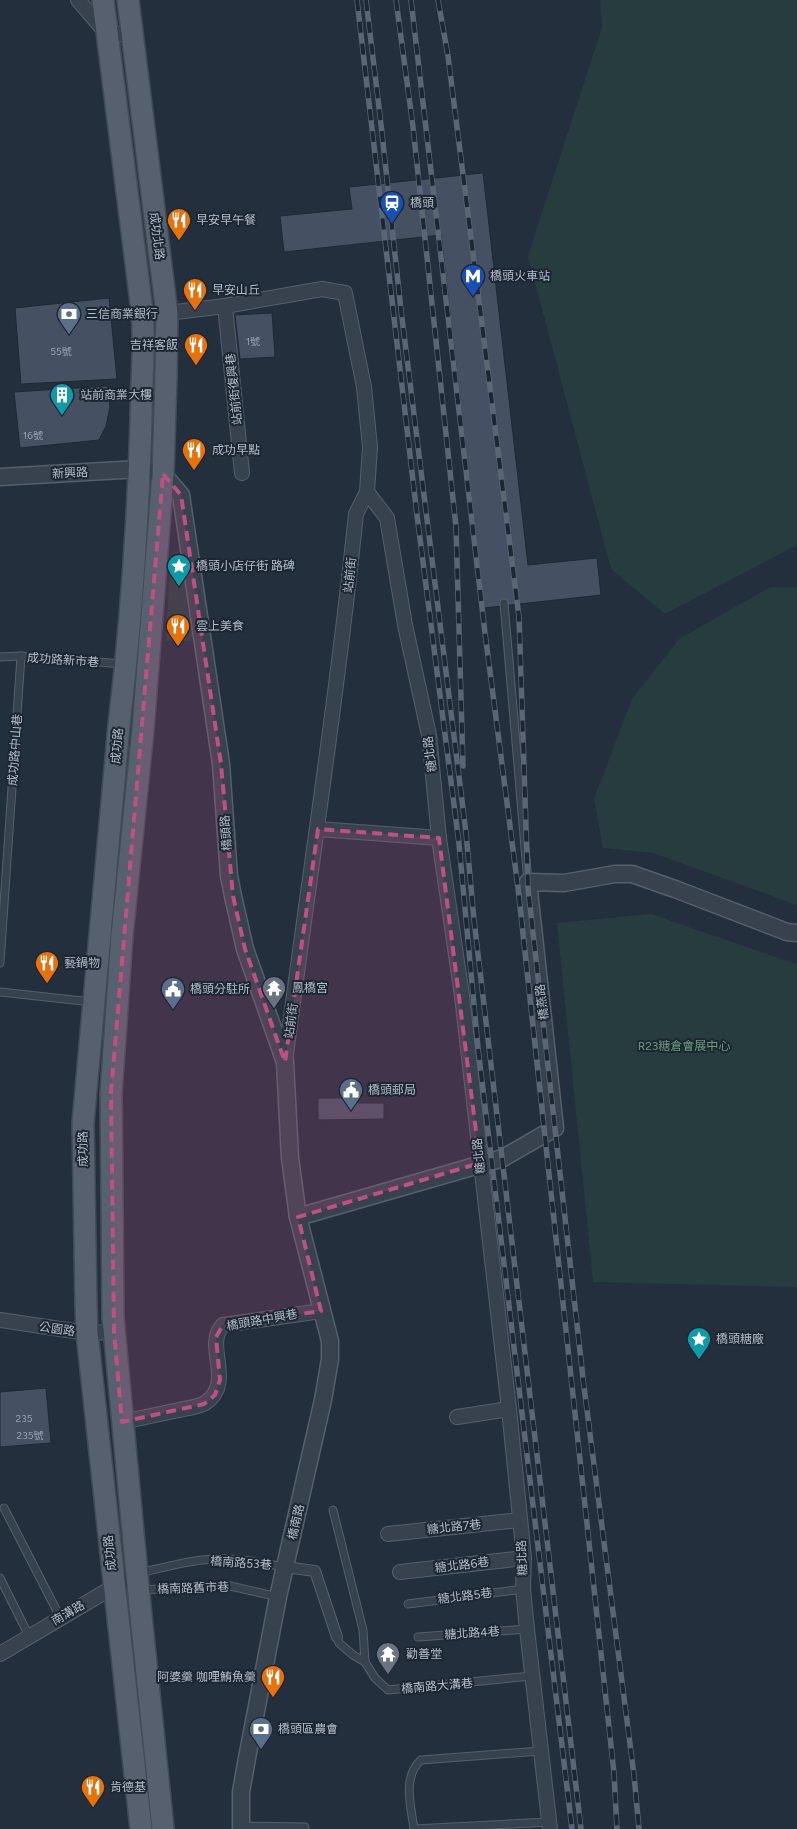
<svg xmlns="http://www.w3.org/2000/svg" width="797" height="1829" font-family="Figtree,'Noto Sans TC',sans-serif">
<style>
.green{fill:#263c3f}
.building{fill:#455162;stroke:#1f2835}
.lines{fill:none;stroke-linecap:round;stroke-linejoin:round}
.service-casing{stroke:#565f6c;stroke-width:9}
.pedestrian-casing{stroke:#565f6c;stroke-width:12}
.minor-casing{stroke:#565f6c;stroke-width:16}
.tertiary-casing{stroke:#565f6c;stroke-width:19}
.primary-casing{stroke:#414a57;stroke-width:24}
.service{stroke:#38414e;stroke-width:7}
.pedestrian{stroke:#38414e;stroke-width:10}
.minor{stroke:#38414e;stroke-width:14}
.tertiary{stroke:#38414e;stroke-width:16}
.primary{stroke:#56606e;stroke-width:21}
.rail-casing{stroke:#5a6575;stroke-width:5.5}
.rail{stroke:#1d2633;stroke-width:4;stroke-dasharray:11;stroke-linecap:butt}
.marked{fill:#bd5182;fill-opacity:0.2;stroke:#bd5182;stroke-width:4;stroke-dasharray:10 6;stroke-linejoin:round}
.labels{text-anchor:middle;stroke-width:4;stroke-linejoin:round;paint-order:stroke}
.number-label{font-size:10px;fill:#98a1af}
.poi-label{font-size:12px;fill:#b4bcc9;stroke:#1d2633;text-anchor:start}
.street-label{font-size:12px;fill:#b4bcc9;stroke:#1d2633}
.park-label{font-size:12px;fill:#6b9a76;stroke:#1d2633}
</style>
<rect width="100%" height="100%" fill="#242f3e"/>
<!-- green -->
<g class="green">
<path d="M600,0H797V545L665,614L611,569L528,256L602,27Z"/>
<path d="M170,565L185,568L193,641H166Z"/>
<path d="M770,587H797V905L653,853L603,848L594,799L632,699L679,639Z"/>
<path d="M651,914L793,963H797V1287L593,1282L557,923Z"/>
</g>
<!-- building -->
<g class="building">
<path d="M483,173L528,565L597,558L601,595L484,608L441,235L284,252L280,216L352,209L349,187Z"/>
<path d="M109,298L117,379L21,384L15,308Z"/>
<path d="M272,313L275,357L240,359L235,315Z"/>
<path d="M107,386L110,407L106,426L99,440L20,448L14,392Z"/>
<path d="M318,1098H358V1103H384V1119L318,1120Z"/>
<path d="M46,1388L51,1443L0,1447V1392Z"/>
</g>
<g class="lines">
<!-- service casing -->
<g class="service-casing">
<g id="service">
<path d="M504,603L528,882"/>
<path d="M0,657L21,656L124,664"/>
<path d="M0,963L21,656"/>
<path d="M0,992L92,1002"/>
<path d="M4,1508L60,1617"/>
<path d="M333,1510L363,1630L365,1662"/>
<path d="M140,1573C165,1567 190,1560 216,1559C238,1558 262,1563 285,1567"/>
<path d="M0,1578L29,1636"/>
<path d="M141,1590L226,1585L278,1597"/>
<path d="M408,1604L523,1589"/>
<path d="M337,1637L339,1643L353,1655L365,1662L375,1678L388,1690L532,1676"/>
<path d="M418,1637L527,1629"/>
<path d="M541,1751L421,1760C402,1777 411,1806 414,1829L549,1822"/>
<path d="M241,1826L305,1827"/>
</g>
</g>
<!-- pedestrian casing -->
<g class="pedestrian-casing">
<path id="pedestrian" d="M285,1567L315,1571L337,1637"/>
</g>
<!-- minor casing -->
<g class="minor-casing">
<g id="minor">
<path d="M78,0L108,35L131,33"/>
<path d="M225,306L242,473"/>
<path d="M143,316L225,306L322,289L345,293L364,387L370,447L367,492L356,514C337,697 309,879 285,1062"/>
<path d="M367,492L387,518L405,625L429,735L439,838L462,996L509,1409L524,1558L523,1589L527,1629L550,1829"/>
<path d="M318,829L439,838"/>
<path d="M0,1320L87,1333L114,1332"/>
<path d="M457,1417L509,1409"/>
<path d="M122,1422C141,1418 160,1414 179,1410C187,1408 199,1407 205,1403C236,1383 203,1345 223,1325L321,1311"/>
<path d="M388,1534L520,1520"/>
<path d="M400,1572L524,1558"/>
<path d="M0,1654L137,1573"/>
</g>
</g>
<!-- tertiary casing -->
<g class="tertiary-casing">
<g id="tertiary">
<path d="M0,477L139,469L163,474L181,495L221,764L229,876L233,896L245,949L285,1062L290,1158L298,1217L330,1341V1359L323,1400L278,1597L247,1758L241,1792V1829"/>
<path d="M298,1217L503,1158L555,1128L528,882L564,883L615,874H632L675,889L787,932L797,933"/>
</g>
</g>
<!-- primary casing -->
<g class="primary-casing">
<g id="primary">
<path d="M103,0L141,303C146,341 141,382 141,421C138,522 131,624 119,725L83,1123L86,1304L87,1333L141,1829"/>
<path d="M128,0L167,314L166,376L163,474L143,729L122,935L111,1093L113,1318L139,1596L163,1829"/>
</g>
</g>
<!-- service -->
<use href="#service" class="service"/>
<!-- pedestrian -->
<use href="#pedestrian" class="pedestrian"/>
<!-- minor -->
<use href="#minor" class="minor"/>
<!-- tertiary -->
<use href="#tertiary" class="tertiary"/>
<!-- primary -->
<use href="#primary" class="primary"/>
<!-- rail casing -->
<g class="rail-casing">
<g id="rail">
<path d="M357,0L417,515L459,844L478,1048L572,1829"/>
<path d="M366,0L381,124L401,310L466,833L474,920L581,1829"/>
<path d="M396,0L413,127L456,527L463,766"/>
<path d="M411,0L485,633L518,888L614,1773L617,1829"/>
<path d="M438,0L448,56L519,617L528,888L584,1387L634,1775L639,1829"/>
</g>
</g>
<!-- rail -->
<use href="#rail" class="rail"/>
</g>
<!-- marked area -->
<path class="marked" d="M163,474L181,495L221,764L233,896L245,949L285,1062L318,829L439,838L480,1163L298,1217L321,1311L223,1325L216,1337L220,1380L215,1395L204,1404L122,1422L114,1332L111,1093Z"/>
<!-- icons -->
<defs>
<g id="station-pin" transform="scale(1.25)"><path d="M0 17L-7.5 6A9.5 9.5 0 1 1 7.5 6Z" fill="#1a4fb4" stroke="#1d2633"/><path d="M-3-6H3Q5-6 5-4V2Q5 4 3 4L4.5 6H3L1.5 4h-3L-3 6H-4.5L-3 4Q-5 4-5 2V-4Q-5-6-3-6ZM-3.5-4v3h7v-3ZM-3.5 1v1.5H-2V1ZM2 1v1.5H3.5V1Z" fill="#fff"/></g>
<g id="restaurant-pin" transform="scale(1.25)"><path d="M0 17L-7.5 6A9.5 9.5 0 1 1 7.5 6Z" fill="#e8710a" stroke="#1d2633"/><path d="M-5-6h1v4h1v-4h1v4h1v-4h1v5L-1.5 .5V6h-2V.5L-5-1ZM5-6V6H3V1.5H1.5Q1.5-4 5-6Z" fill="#fff"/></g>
<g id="metro-pin" transform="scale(1.25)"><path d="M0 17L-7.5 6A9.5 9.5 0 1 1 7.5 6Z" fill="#1a4fb4" stroke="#1d2633"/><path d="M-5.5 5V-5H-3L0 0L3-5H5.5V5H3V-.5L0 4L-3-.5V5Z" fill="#fff"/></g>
<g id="bank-pin" transform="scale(1.25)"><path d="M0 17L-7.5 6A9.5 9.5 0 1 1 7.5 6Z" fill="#5c6f8a" stroke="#1d2633"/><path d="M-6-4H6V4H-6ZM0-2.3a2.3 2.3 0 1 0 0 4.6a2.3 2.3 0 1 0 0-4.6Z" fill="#fff"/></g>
<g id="building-pin" transform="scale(1.25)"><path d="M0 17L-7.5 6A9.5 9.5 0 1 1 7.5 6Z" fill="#0f9aa8" stroke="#1d2633"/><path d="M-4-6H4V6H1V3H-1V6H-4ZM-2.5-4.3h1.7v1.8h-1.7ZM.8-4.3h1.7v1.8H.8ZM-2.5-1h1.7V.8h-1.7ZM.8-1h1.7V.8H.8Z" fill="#fff"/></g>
<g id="sight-pin" transform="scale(1.25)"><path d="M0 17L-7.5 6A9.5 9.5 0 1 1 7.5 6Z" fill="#0f9aa8" stroke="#1d2633"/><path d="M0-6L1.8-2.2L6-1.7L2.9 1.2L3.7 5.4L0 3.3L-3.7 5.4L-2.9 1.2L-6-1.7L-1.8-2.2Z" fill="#fff"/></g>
<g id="temple-pin" transform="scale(1.25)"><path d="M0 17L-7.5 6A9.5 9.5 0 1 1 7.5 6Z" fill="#6b7280" stroke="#1d2633"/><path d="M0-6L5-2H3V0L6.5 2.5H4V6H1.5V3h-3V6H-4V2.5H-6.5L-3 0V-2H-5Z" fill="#fff"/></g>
<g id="civic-pin" transform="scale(1.25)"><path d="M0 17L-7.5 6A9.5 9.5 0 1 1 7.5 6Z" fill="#5c6f8a" stroke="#1d2633"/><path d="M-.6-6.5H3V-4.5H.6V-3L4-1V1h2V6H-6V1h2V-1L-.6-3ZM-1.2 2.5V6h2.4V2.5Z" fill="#fff"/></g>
</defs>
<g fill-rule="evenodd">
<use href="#station-pin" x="392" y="203"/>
<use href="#restaurant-pin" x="179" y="220"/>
<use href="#metro-pin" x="473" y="276"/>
<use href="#restaurant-pin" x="195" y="290"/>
<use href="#bank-pin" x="69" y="314"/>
<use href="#restaurant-pin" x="196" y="345"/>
<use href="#building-pin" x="62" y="395"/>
<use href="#restaurant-pin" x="194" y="450"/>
<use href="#sight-pin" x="179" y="566"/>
<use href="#restaurant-pin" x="178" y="626"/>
<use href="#restaurant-pin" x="47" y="963"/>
<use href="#temple-pin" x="274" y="988"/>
<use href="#civic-pin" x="173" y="989"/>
<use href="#civic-pin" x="351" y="1090"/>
<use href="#sight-pin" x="699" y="1339"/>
<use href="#temple-pin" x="388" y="1654"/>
<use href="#restaurant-pin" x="273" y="1677"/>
<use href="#bank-pin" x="261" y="1729"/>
<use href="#restaurant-pin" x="93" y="1787"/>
</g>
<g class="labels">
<!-- number labels -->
<g class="number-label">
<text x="253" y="345">1號</text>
<text x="61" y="355">55號</text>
<text x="33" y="439">16號</text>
<text x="24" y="1422">235</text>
<text x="30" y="1439">235號</text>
</g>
<!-- poi labels -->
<g class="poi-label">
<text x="410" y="207">橋頭</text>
<text x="196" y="224">早安早午餐</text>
<text x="490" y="280">橋頭火車站</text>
<text x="212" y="294">早安山丘</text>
<text x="86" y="318">三信商業銀行</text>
<text x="178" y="349" text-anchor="end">吉祥客飯</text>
<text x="80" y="399">站前商業大樓</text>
<text x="212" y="454">成功早點</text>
<text x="196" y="570">橋頭小店仔街 路碑</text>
<text x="196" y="630">雲上美食</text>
<text x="64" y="967">藝鍋物</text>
<text x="292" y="992">鳳橋宮</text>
<text x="190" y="993">橋頭分駐所</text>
<text x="368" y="1094">橋頭郵局</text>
<text x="716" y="1343">橋頭糖廠</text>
<text x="406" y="1658">勸善堂</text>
<text x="256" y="1681" text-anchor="end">阿婆羹 咖哩鮪魚羹</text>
<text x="278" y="1733">橋頭區農會</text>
<text x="110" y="1791">肯德基</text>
</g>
<!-- street labels -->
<g class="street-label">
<text transform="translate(157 236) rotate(83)" y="4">成功北路</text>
<text transform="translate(234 389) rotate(-96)" y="4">站前街復興巷</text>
<text transform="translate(70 473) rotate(-3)" y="4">新興路</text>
<text transform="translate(350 575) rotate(-84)" y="4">站前街</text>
<text transform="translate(63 660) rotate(4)" y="4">成功路新市巷</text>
<text transform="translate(117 746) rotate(-85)" y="4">成功路</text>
<text transform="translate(15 750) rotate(-86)" y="4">成功路中山巷</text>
<text transform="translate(430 754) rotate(-97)" y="4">糖北路</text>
<text transform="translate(226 833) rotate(-94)" y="4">橋頭路</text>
<text transform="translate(542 1002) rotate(-97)" y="4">橋燕路</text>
<text transform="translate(291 1021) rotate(-83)" y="4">站前街</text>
<text transform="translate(83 1149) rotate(-91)" y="4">成功路</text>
<text transform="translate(479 1156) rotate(-96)" y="4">糖北路</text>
<text transform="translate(262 1320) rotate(-10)" y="4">橋頭路中興巷</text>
<text transform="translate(57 1329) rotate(8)" y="4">公園路</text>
<text transform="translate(296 1522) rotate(-77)" y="4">橋南路</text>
<text transform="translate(454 1527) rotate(-6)" y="4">糖北路7巷</text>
<text transform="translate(110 1553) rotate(-96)" y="4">成功路</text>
<text transform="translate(522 1558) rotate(-92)" y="4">糖北路</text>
<text transform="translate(241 1563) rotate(4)" y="4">橋南路53巷</text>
<text transform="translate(462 1565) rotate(-7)" y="4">糖北路6巷</text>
<text transform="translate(193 1588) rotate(-2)" y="4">橋南路舊市巷</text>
<text transform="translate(465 1596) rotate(-7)" y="4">糖北路5巷</text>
<text transform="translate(68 1613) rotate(-30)" y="4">南溝路</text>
<text transform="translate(472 1633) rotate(-4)" y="4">糖北路4巷</text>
<text transform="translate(437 1686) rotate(-5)" y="4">橋南路大溝巷</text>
</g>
<!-- park labels -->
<g class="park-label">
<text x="684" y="1050">R23糖倉會展中心</text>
</g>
</g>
</svg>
